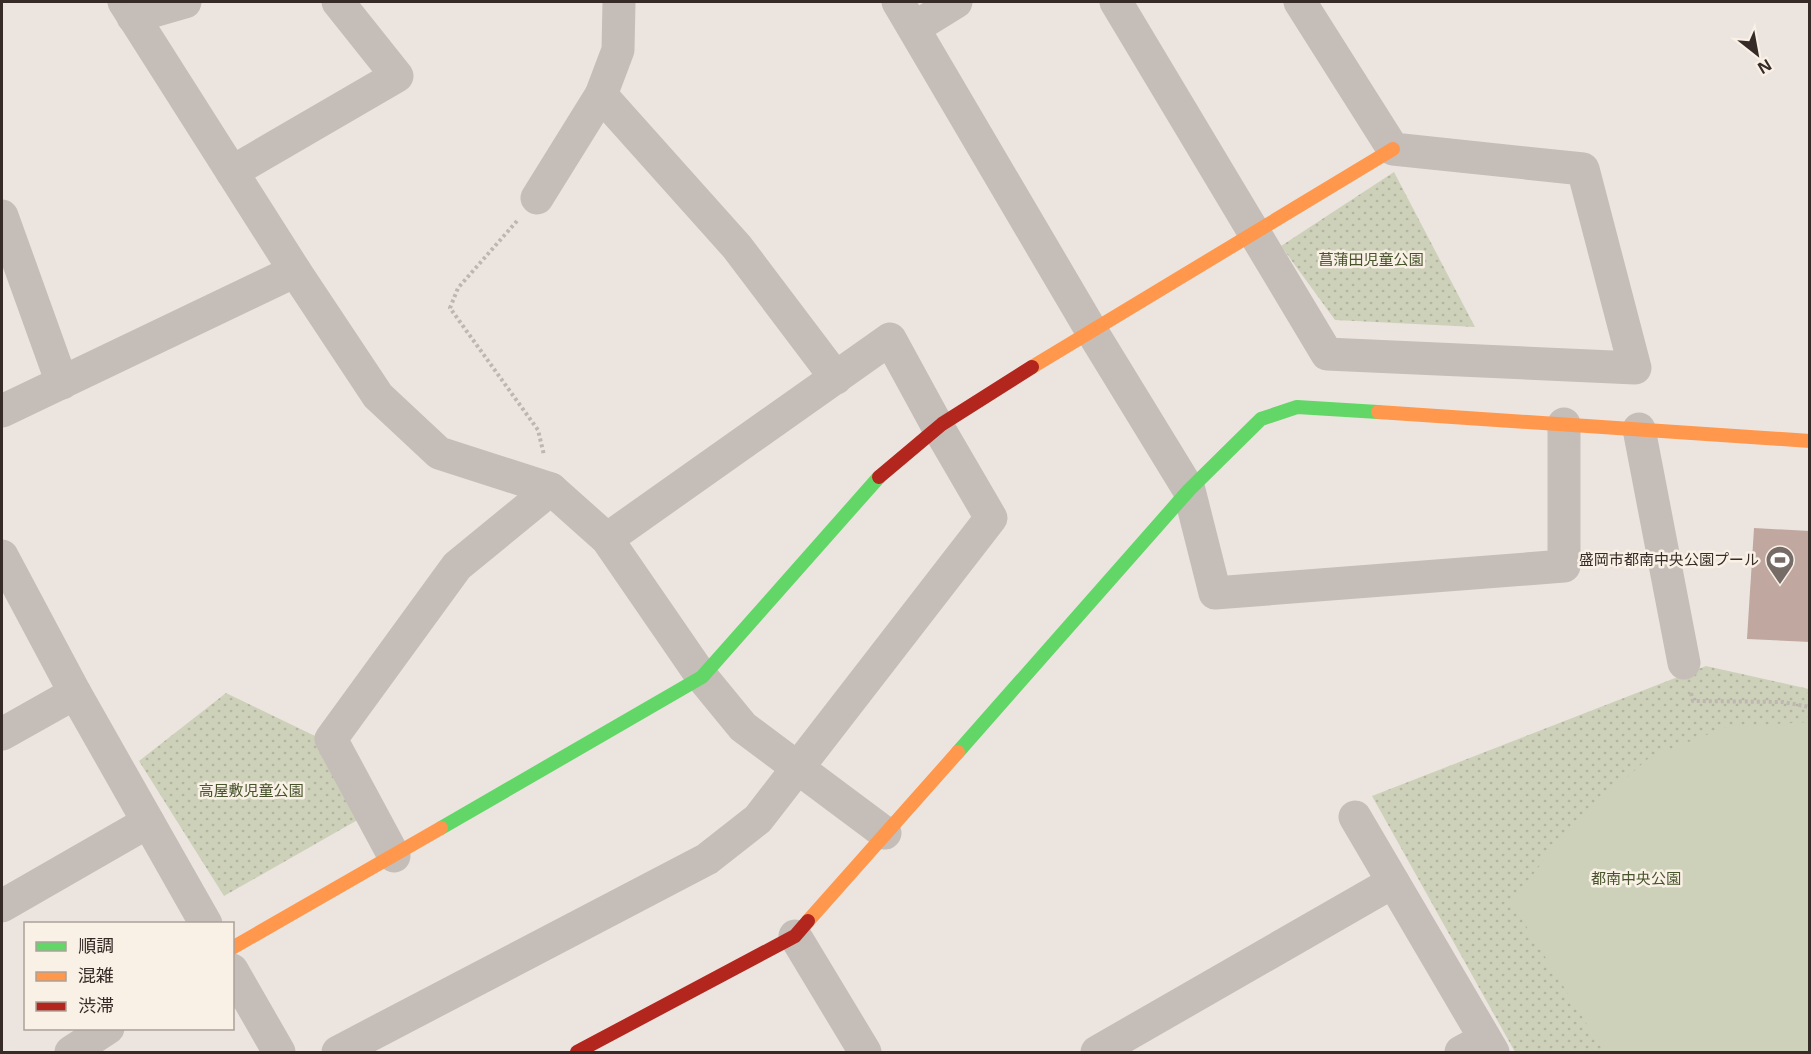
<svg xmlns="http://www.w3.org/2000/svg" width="1811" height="1054" font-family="'Open Sans','Noto Sans JP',sans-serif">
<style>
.grass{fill:url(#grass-dots)}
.pitch{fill:#ced1b9}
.building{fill:#c0a8a1}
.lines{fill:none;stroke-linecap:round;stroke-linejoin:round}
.path{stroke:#bdb6b1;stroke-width:4;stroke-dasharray:3 3;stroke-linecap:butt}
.street{stroke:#c5bdb8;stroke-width:33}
.fast{stroke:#63d668;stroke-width:14}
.slow{stroke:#ff974d;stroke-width:14}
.jam{stroke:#b3261e;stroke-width:14}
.labels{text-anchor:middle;stroke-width:5;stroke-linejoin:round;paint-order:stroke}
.park-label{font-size:15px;fill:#47542b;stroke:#f9f0e6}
.poi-label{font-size:15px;fill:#362b27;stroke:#f9f0e6;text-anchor:end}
</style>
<defs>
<pattern id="grass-dots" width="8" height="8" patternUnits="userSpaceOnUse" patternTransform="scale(1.5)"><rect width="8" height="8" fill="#ced1b9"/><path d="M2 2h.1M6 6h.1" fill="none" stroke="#b2b49f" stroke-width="1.8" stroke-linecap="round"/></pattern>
</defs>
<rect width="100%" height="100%" fill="#ece5df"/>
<!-- grass -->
<g class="grass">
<path d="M1394,172L1475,327L1335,320L1281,246Z"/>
<path d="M1706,666L1809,689V1052H1515L1372,796Z"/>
<path d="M226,693L315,736L361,818L224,896L139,761Z"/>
</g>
<!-- pitch -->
<path class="pitch" d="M1809,722V1052H1604L1512,903L1546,857L1591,809L1650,757L1727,727Z"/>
<!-- building -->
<path class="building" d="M1754,528L1810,531V642L1747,639Z"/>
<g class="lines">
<!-- path -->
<g class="path">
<path d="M517,221L458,288L450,308L538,430L544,455"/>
<path d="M1691,693L1693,701L1783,702L1810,707"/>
</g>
<!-- street -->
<g class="street">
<path d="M124,2L295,271L378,396L439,453L551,489L607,539L702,677L743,727L885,833"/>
<path d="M898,2L1091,330L1189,490L1215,593L1564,566V424"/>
<path d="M1116,2L1327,354L1635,368L1583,169L1393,149L1300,2"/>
<path d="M133,17L185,2"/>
<path d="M914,28L956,2"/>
<path d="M601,95L737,247L836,378"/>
<path d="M232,172L397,76L338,2"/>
<path d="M537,198L601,95L618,50L619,2"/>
<path d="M2,216L62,383"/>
<path d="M2,411L295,271"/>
<path d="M1639,429L1684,663"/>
<path d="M2,556L75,693L206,924"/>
<path d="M2,734L75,693"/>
<path d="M1355,817L1493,1052"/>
<path d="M394,856L331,739L457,566L551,489"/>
<path d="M2,906L148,822"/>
<path d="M795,936L865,1052"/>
<path d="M232,970L279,1052"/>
<path d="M71,1052L108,1028"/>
<path d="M338,1052L707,859L758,819L991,518L938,427L890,339L607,539"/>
<path d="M1097,1052L1393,882"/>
<path d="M1461,1052L1485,1039"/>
</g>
<!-- fast -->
<g class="fast">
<path d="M958,752L1189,490L1261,419L1297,407L1378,412"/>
<path d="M441,828L702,677L879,477"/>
</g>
<!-- slow -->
<g class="slow">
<path d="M1032,367L1393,149"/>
<path d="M1378,412L1810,441"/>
<path d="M808,921L958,752"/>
<path d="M232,948L441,828"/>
</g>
<!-- jam -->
<g class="jam">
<path d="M879,477L942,424L1032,367"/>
<path d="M577,1052L795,936L808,921"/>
</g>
</g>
<!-- icons -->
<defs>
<g id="stadium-pin" transform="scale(1.5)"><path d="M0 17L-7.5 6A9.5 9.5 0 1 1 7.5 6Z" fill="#766c67" stroke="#f9f0e6"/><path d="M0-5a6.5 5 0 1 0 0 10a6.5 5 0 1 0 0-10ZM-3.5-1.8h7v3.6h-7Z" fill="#fff"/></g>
</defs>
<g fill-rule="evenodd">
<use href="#stadium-pin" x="1780" y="560"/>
</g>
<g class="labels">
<!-- park labels -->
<g class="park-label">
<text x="1371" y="265">菖蒲田児童公園</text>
<text x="251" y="796">高屋敷児童公園</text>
<text x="1636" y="884">都南中央公園</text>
</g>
<!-- poi labels -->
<g class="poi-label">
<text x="1759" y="565">盛岡市都南中央公園プール</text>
</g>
</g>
<!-- border -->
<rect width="1811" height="1054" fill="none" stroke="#362b27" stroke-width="6"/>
<!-- legend -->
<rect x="24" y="922" width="210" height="108" fill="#f9f0e6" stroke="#aba19a" stroke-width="1.5"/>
<rect x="36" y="942" width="30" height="9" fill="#63d668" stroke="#aba19a" stroke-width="1.5"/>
<text x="78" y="952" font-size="18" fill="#362b27">順調</text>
<rect x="36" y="972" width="30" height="9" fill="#ff974d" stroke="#aba19a" stroke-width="1.5"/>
<text x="78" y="982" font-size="18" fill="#362b27">混雑</text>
<rect x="36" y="1002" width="30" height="9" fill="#b3261e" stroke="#aba19a" stroke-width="1.5"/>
<text x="78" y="1012" font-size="18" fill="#362b27">渋滞</text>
<!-- north arrow -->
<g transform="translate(1757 54) rotate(149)" stroke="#f9f0e6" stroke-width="4.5" paint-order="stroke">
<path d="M0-4.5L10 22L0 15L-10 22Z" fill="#362b27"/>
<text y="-9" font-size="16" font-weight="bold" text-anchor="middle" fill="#362b27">N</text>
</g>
</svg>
